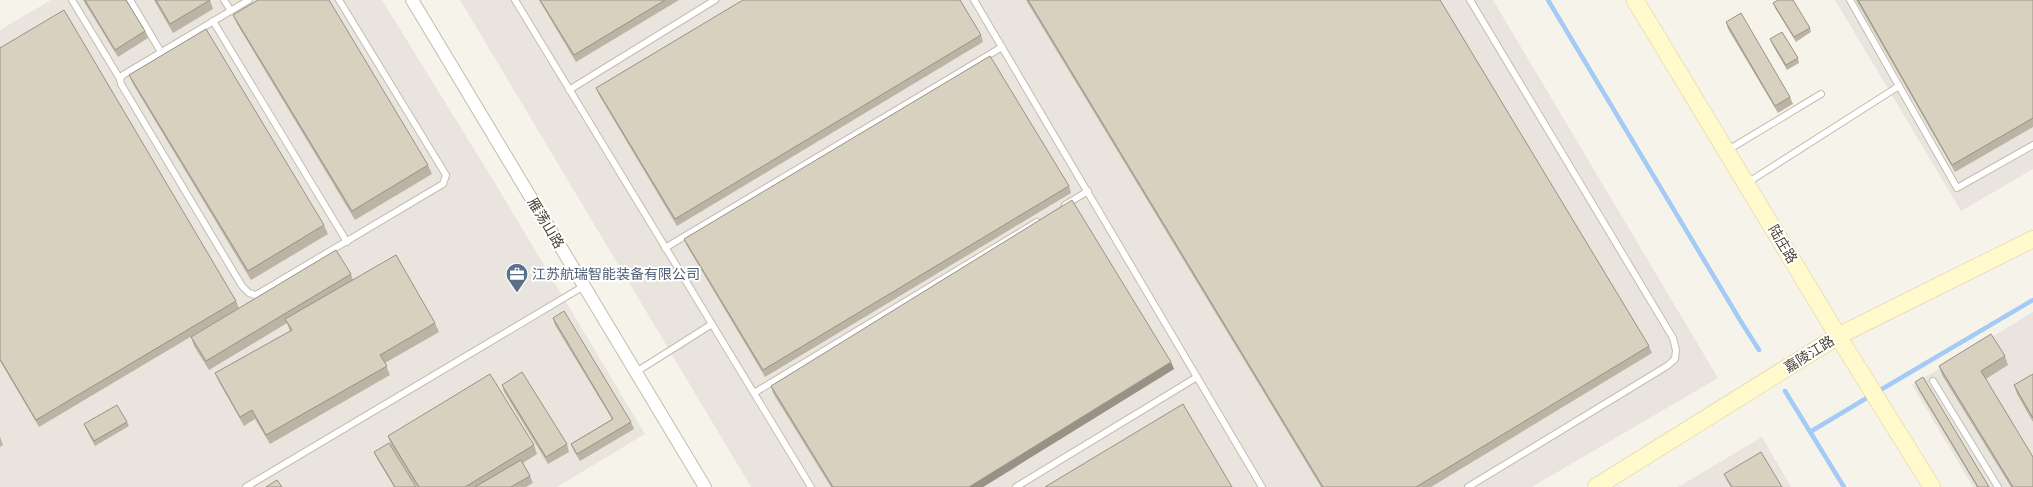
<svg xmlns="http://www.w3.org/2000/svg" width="2033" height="487" font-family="'Archivo Narrow','Noto Sans SC',sans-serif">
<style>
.industrial{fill:#e9e5de}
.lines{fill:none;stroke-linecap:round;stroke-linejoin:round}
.stream{stroke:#a3cbf6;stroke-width:4.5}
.lane-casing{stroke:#c3bdac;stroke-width:8}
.street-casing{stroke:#c3bdac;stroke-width:14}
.secondary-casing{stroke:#d9cf97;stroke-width:18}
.lane{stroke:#fff;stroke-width:6}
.street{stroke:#fff;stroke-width:12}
.secondary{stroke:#fff9cb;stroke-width:17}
.wall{fill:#bbb4a4}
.shaded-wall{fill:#989286}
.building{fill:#d9d1bf;stroke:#989286}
.labels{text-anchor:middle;stroke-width:4;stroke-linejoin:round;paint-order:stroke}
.street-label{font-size:14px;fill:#4b4637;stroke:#fff}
.service-label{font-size:14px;fill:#4e5e75;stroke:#fff;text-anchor:start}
</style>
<rect width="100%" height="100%" fill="#f6f4ea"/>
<!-- industrial -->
<g class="industrial">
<path d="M51,0H382L495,183L645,434L557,487H0V30Z"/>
<path d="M460,0H1493L1718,378L1532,487H751Z"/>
<path d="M1835,0H2033V169L1961,211Z"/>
<path d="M2033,312V487H1973L1912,385Z"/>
<path d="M1762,437L1791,487H1678Z"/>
</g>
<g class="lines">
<!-- stream -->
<g class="stream">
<path d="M1548,0L1740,320L1759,350"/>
<path d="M1785,391L1844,487"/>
<path d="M1877,392L2033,300"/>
<path d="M1810,432L1870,396"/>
</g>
<!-- lane casing -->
<g class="lane-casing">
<g id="lane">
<path d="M72,0L120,79"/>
<path d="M130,0L161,52"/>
<path d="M224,0L231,11"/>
<path d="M249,0L123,75L120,79L121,84L242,286L249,293L256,295L443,184L446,175L339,0"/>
<path d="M515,0L811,487"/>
<path d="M974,0L1262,487"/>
<path d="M1850,0L1957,188L2033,145"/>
<path d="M213,21L347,242"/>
<path d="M569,90L715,0"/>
<path d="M1728,150L1821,94"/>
<path d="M1747,183L1899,86"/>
<path d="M1065,205L1088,191"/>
<path d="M665,248L1002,47"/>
<path d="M636,372L712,324"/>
<path d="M1933,381L1998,487"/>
<path d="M754,393L1037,222"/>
<path d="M246,487L584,286"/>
<path d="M1016,487L1197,377"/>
<path d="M1468,487L1667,366L1675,359L1676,350L1673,338L1470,0"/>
</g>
</g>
<!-- street casing -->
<g class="street-casing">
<path id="street" d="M412,0L705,487"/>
</g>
<!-- secondary casing -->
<g class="secondary-casing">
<g id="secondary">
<path d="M1635,0L1838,336L1932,487"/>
<path d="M1596,487L1838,336L2033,239"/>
</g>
</g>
<!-- lane -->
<use href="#lane" class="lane"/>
<!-- street -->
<use href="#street" class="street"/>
<!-- secondary -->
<use href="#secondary" class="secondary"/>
</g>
<!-- wall -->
<g class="wall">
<path d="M83,0H126L145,31L148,38L118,57Z"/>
<path d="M154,0H210L213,9L173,33Z"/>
<path d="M539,0H679L576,62Z"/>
<path d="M1026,0H1440L1649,346L1652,353L1431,487H1321Z"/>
<path d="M1856,0H2033V127L1955,172Z"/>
<path d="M1773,3L1810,28L1811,32L1796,42L1775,8Z"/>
<path d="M233,15L428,165L432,174L355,220L237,24Z"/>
<path d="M1726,22L1790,97L1793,104L1778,113L1728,29Z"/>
<path d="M981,35L983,42L677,226L599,95L596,88Z"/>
<path d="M1770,39L1798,58L1799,63L1787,70L1772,44Z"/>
<path d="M0,48L236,301L239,308L39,427L0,361Z"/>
<path d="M129,75L324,225L328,234L251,280L133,84Z"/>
<path d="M1069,186L1071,193L765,377L687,246L684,239Z"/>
<path d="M351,274L353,280L435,323L439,332L385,363L390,375L270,444L255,419L244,426L219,382L215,373L290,331L287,323L209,370L194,346L191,337Z"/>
<path d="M553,318L631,422L634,429L580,461L574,451L571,444L612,419L555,325Z"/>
<path d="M2005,356L2008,365L1986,379L2033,487H2011L1942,375L1939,366Z"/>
<path d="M1171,362L1174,369L983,487H831L773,393L771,386Z"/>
<path d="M2033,374V422L2017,394L2014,385Z"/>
<path d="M1915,382L1989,487H1977L1918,389Z"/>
<path d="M502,385L567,444L569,452L548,464L504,392Z"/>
<path d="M127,422L129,426L95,446L86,429L84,424Z"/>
<path d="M388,436L534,445L537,454L523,463L530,476L533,483L526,487H417L391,445Z"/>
<path d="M0,437L3,445L0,447Z"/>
<path d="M374,452L416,487H394L376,457Z"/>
<path d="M1724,474L1782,487H1731L1727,481Z"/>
</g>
<!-- shaded-wall -->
<path class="shaded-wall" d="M1171,362L1174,369L983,487H969Z"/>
<!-- building -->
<g class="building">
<path d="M85,0H126L145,31L115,50Z"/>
<path d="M156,0H210L170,24Z"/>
<path d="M258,0H329L428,165L352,211L233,15Z"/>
<path d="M540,0H665L574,55Z"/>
<path d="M743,0H960L981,35L675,219L596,88Z"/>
<path d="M1028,0H1440L1649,346L1416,487H1323Z"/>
<path d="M1778,0H1793L1810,28L1794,37L1773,3Z"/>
<path d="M1858,0H2033V118L1952,165Z"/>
<path d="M64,10L236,301L36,420L0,359V48Z"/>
<path d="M1741,13L1790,97L1775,106L1726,22Z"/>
<path d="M206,29L324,225L248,271L129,75Z"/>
<path d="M1782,32L1798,58L1786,65L1770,39Z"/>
<path d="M990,56L1069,186L763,370L684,239Z"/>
<path d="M1072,200L1171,362L969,487H833L771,386Z"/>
<path d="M336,250L351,274L206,361L191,337Z"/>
<path d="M396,255L435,323L380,355L387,366L266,435L252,410L240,417L215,373L292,330L285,319Z"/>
<path d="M564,311L631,422L577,454L571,444L613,419L553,318Z"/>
<path d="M1991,334L2005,356L1981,371L2033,457V487H2013L1939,366Z"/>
<path d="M522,372L567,444L546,457L502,385Z"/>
<path d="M490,374L534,445L465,487H419L388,436Z"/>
<path d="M2033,374V418L2014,385Z"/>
<path d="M1923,377L1989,487H1978L1915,382Z"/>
<path d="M1183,404L1232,487H1045Z"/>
<path d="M117,405L127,422L94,441L84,424Z"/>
<path d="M389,443L416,487H395L374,452Z"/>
<path d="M1761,452L1782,487H1732L1724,474Z"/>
<path d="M521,460L530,476L511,487H475Z"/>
<path d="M277,480L282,487H266Z"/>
</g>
<!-- icons -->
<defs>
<g id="office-pin" transform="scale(1.15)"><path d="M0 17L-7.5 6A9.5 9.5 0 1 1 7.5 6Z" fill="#5c6f8a" stroke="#fff"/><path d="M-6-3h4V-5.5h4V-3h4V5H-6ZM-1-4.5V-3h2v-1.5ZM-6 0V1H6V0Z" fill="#fff"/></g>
</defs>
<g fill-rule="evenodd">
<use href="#office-pin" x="517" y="274"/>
</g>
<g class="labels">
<!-- street labels -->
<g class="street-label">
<text transform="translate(546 223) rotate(59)" y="5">雁荡山路</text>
<text transform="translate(1783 244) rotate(59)" y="5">陆庄路</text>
<text transform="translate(1809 354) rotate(-32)" y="5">嘉陵江路</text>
</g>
<!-- service labels -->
<g class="service-label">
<text x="532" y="279">江苏航瑞智能装备有限公司</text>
</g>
</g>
</svg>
